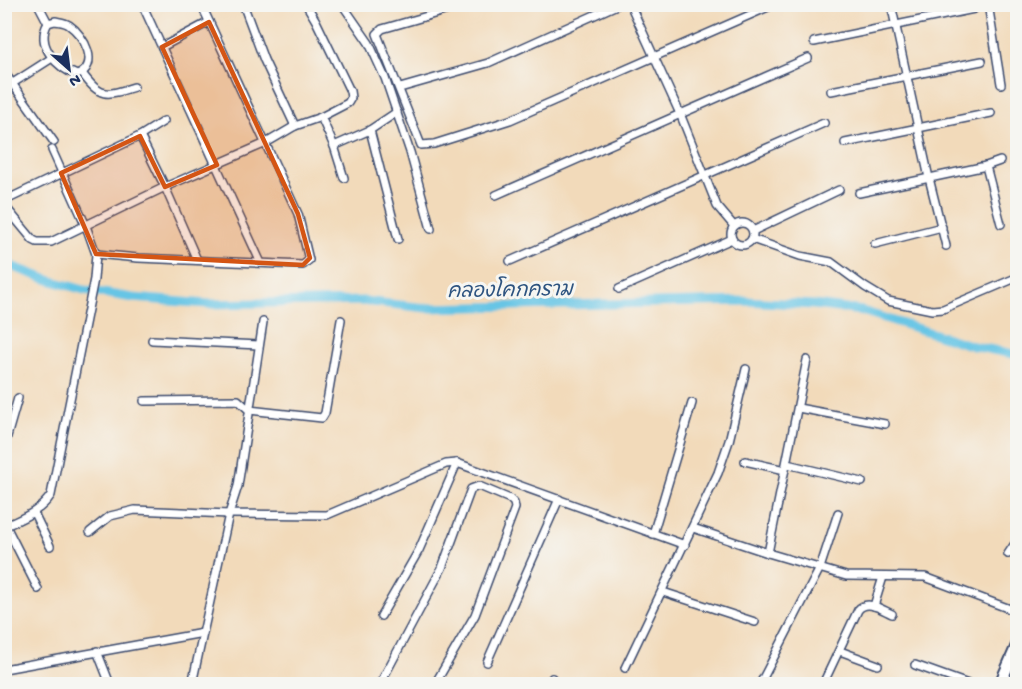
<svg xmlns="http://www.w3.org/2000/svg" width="1022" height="689" font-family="'Gochi Hand','Playpen Sans Thai',sans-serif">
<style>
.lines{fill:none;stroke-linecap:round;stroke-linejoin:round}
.canal{stroke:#66c5e5;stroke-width:9}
.street-casing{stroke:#3b496c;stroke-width:10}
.secondary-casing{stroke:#3b496c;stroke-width:14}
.street{stroke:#fff;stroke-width:7}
.secondary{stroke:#fff;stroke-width:10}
.marked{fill:#d45514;fill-opacity:0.2;stroke:#d45514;stroke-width:4.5;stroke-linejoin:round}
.labels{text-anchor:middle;stroke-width:6;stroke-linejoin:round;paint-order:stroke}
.water-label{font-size:20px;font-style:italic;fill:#2e5480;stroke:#f6f6f2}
</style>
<rect width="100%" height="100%" fill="#f6f6f2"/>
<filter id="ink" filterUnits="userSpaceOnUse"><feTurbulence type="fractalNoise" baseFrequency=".0167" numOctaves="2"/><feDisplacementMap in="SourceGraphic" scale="12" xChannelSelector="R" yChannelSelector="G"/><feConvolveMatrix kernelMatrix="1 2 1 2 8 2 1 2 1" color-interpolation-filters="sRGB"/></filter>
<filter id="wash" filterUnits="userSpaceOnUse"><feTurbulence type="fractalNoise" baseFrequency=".008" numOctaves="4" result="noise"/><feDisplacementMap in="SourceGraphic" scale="24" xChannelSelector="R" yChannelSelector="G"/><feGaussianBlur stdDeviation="1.35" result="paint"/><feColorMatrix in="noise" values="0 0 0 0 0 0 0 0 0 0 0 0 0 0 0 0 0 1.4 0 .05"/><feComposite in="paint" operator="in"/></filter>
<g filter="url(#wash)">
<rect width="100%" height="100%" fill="#f2daba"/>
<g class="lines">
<!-- canal -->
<path class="canal" d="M4,260L11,266L49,280L84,290L133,298L208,304L363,301L427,308L747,301L814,305L862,311L973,346L1018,355"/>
</g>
</g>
<g filter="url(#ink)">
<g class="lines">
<!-- street casing -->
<g class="street-casing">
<g id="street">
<path d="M38,4L48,23"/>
<path d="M142,4L261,263"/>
<path d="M243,4L264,60L295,126"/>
<path d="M342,4L369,43L385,78L410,152L431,229"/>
<path d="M630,4L681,116L717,206L734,226"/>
<path d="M891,4L929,178L946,246"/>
<path d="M988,4L1001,84"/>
<path d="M462,6L382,29L377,34L421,145L434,144L510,120L775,4"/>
<path d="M55,21C60,22 65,22 69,25C84,35 101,66 77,75C57,68 35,45 48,23Z"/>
<path d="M814,42L974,9"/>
<path d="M162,47L209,22"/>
<path d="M4,72L54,142"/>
<path d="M82,73C100,98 106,96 134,87"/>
<path d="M13,83L52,58"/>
<path d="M400,88L488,63L619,4"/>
<path d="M831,91L982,61"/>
<path d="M321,117L334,146L344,178"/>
<path d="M370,130L398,239"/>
<path d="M140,136L165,187L197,260"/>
<path d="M845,143L991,113"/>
<path d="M334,146L370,130L397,112"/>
<path d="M986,166L1001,224"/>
<path d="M859,193L986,166L1000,161"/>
<path d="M496,195L808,58"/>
<path d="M4,201L140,136L164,121"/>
<path d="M4,205L33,240L37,242H51L165,187L266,143L295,126L321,117L348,103L351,98L350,91L316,21L306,4"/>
<circle cx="742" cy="234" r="11"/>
<path d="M753,231L839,190"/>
<path d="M752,239L800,256L831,262L865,287L888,301L932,310L943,309L1018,277"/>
<path d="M875,244L942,227"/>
<path d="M96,254L138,258L303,265L309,260L298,214L201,4"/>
<path d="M510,261L824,123"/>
<path d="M619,289L732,239"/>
<path d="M152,340L259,345"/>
<path d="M144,401L238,400L249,410L322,418L325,413L341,320"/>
<path d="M798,408L885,424"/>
<path d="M4,447L18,398"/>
<path d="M745,461L785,470"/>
<path d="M787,464L862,482"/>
<path d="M34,513L50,546"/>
<path d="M6,526L38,589"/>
<path d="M4,527C22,518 40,512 51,495L94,279L96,254L86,226L52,150"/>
<path d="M693,528L768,553L846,576L925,577L1018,612"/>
<path d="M90,532L110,516L135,510L229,514L327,515L446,464L457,463L685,545"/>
<path d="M653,534L692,403"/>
<path d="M768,553L807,360"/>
<path d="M1008,554L1014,545H1018"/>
<path d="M663,592L755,622"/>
<path d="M874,606L883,577"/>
<path d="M381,616L419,550L457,463"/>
<path d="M97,651L110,684"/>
<path d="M840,651L878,665"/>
<path d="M487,662L559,499"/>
<path d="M915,665L968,684"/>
<path d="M625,668L718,473L729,441L746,369"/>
<path d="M4,669L203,633"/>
<path d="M192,684L229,514L238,486L263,322"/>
<path d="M380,684L442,568L471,489L479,486L510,499L514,503L515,508L475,615L435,684"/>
<path d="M548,684L552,678"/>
<path d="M760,684L820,568L838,513"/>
<path d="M823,684L858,610C867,599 881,609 892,614"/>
</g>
</g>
<!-- secondary casing -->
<g class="secondary-casing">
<path id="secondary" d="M1000,684L1018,643"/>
</g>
<!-- street -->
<use href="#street" class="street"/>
<!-- secondary -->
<use href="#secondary" class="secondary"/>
</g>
</g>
<!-- marked area -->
<path class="marked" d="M209,22L298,214L310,258L303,265L96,254L61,173L140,136L165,187L217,165L162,47Z"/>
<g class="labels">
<!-- water labels -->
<g class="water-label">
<text transform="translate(510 289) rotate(-1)" y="7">คลองโคกคราม</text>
</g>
</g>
<!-- margin -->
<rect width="1022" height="689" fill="none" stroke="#f6f6f2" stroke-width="24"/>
<!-- north arrow -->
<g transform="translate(69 69) rotate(152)" stroke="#f6f6f2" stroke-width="4.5" paint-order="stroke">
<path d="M0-4.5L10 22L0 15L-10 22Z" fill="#1b2f5e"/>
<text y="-9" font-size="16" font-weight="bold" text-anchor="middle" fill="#1b2f5e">N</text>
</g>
</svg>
